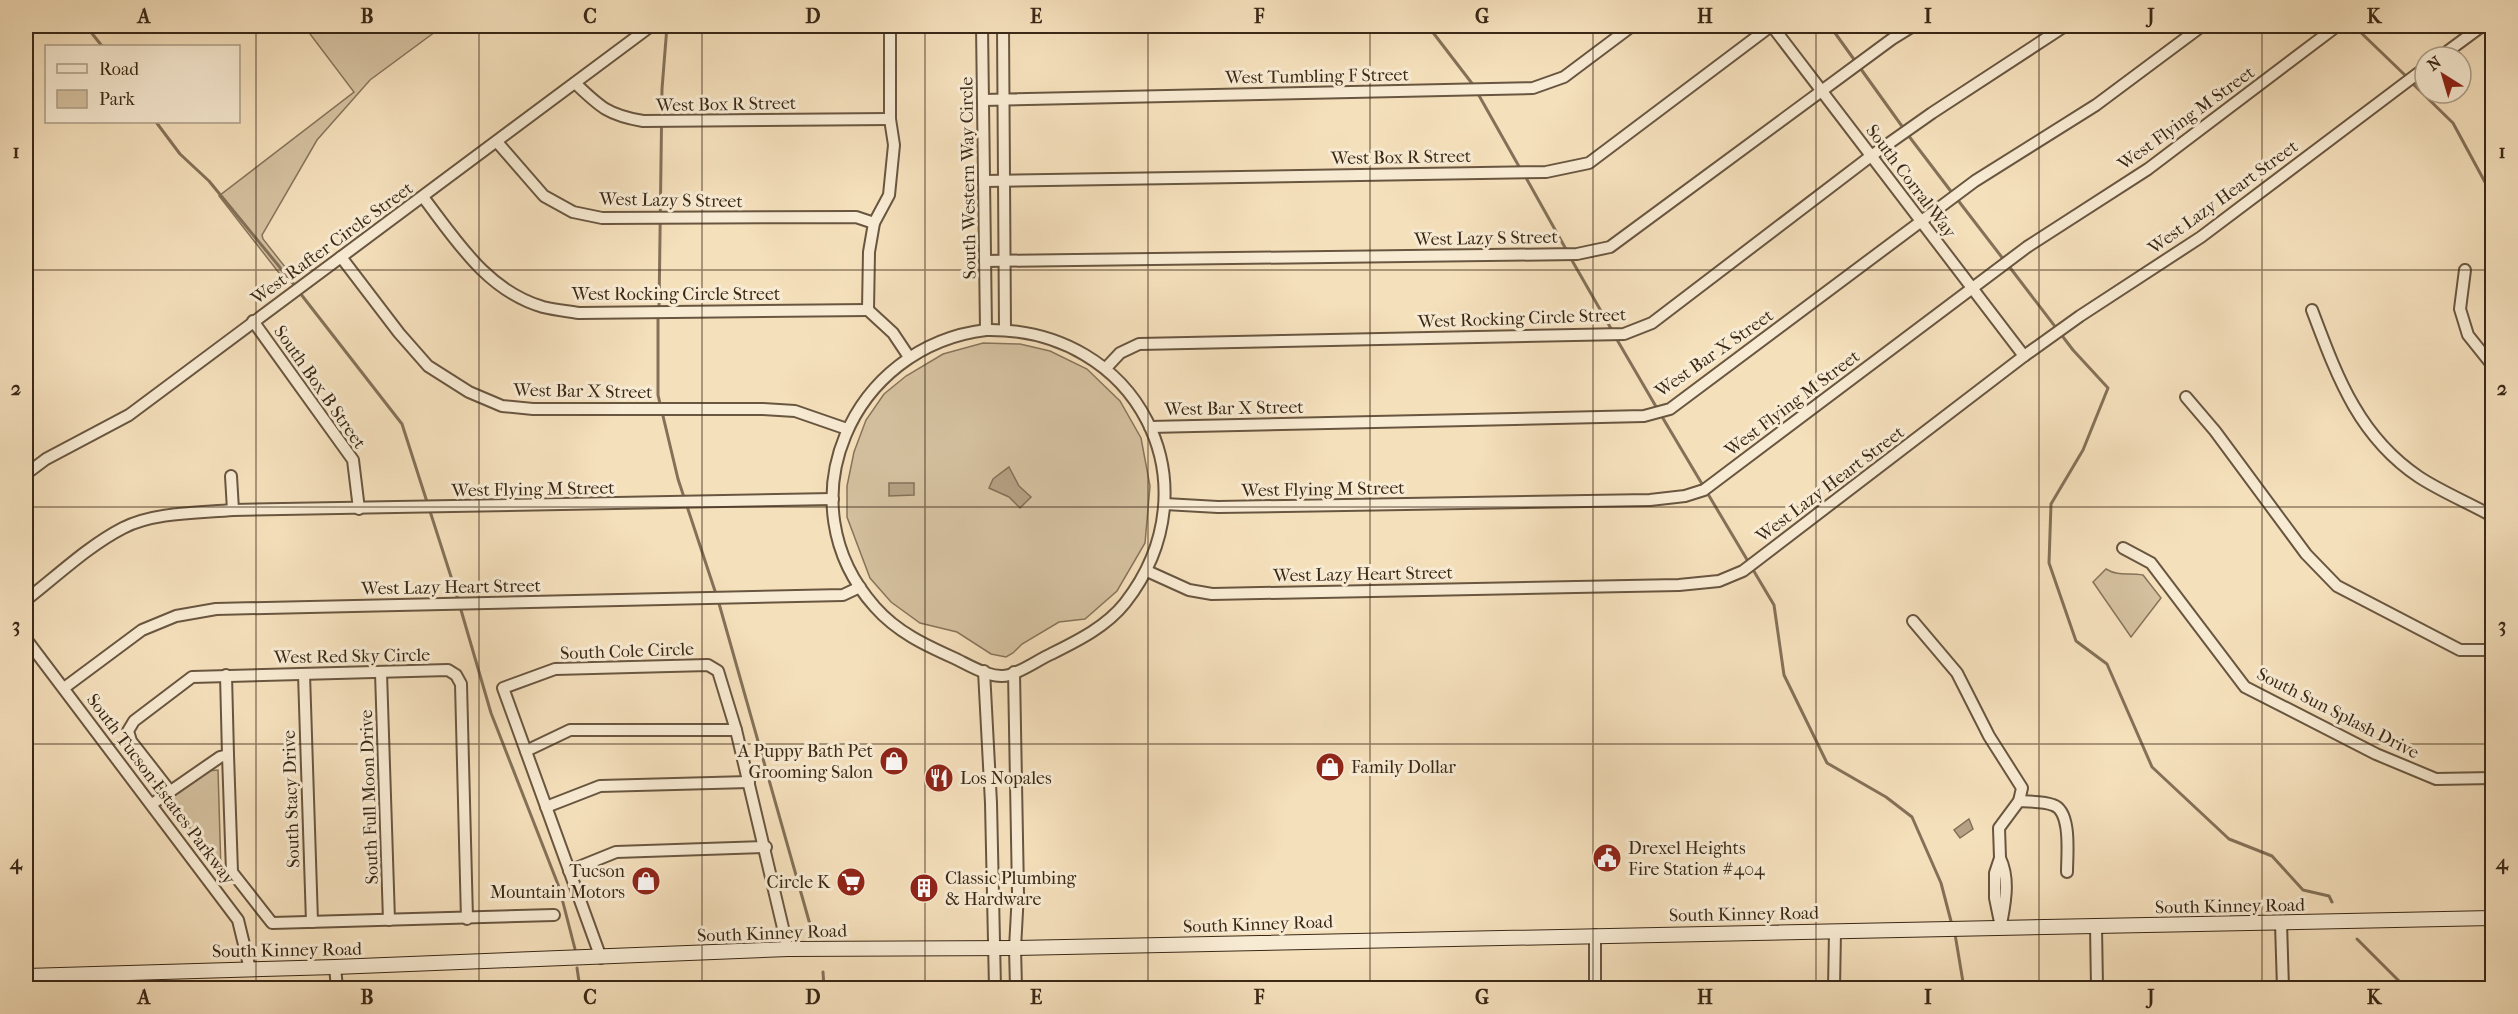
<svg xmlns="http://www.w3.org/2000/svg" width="2518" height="1014" font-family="'IM FELL French Canon',serif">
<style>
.green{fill:#d5c1a0;stroke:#88745b;stroke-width:1.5}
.water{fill:#b5a184;stroke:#847158;stroke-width:1.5}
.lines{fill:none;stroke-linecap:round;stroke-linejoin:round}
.stream{stroke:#847158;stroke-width:3}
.street-casing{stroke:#695640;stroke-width:14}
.secondary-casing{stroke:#3a2816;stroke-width:16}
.street{stroke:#f8ebd3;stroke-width:10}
.secondary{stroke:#f8ebd3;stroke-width:14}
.grid{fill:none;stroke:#3a2816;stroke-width:1.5;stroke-opacity:0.55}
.labels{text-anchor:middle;stroke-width:6;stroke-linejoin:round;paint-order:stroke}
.street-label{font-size:18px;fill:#3a2816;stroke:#f8ebd3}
.poi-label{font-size:18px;fill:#3a2816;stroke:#f8ebd3;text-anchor:start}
.neatline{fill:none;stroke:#3a2816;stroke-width:2}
.grid-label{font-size:20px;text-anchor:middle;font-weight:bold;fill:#3a2816}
</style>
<rect width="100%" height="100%" fill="#f5e0bc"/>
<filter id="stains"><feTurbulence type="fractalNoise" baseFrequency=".00333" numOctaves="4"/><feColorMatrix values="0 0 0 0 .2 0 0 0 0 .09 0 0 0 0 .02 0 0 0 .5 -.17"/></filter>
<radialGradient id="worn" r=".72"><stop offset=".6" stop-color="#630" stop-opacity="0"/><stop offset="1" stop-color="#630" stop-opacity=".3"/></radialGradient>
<!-- green -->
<g class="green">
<path d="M304,26H443L370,80L317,140L262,235L263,239L289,272L283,278L219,196L354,92Z"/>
<path d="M983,343L1020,344L1050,351L1087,369L1120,401L1141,438L1150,486L1145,543L1117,591L1085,619L1059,622L1022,644L1013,653L1006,657L991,654L957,632L920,623L891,602L870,578L847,517V486L854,452L866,420L884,394L906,376L943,354Z"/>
<path d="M2106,569C2119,577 2129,572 2143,575L2161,598L2131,637L2093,582Z"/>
<path d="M218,770L221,871L169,799L206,771Z"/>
</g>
<!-- water -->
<g class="water">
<path d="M1009,467L1019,486L1031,497L1020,508L1009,497L989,488L993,479Z"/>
<path d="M889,483H914V495L889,496Z"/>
<path d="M1969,819L1973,829L1960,838L1954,830Z"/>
</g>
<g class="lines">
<!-- stream -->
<g class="stream">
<path d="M86,26L102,46"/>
<path d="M1428,26L1474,86"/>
<path d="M1830,26L1904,129"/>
<path d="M2354,26L2407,77"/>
<path d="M2411,82L2453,123L2486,184L2492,210"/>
<path d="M1477,92L1521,170"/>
<path d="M156,122L180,154L209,181L296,287"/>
<path d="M1908,135L1953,194"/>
<path d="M1525,176L1567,251"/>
<path d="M1957,199L2004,260"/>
<path d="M1570,257L1613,332"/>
<path d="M2008,265L2073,350L2108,388L2083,450L2051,504L2049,563L2076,641L2107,664L2152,767L2229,839L2272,856L2303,890L2329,896L2332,902"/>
<path d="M300,293L402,424L454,586L491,713L559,887L575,949"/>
<path d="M659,309L662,89L667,26"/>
<path d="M658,315V395L678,479L716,594"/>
<path d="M1616,338L1658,410"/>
<path d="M1661,415L1774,605L1784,675L1827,763L1886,797L1912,817L1941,883L1952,925"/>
<path d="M718,600L811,928"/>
<path d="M1955,934L1964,988"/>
<path d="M2357,939L2406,988"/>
<path d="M577,968L580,988"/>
<path d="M823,972L824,988"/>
</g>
<!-- street casing -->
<g class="street-casing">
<g id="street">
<path d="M890,26V119L894,145L889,195L874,223L869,252L868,310L893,333L909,357"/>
<path d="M982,26L986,330"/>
<path d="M1003,26L1005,330"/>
<path d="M1772,26L2024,356"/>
<path d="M2440,57L2482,26"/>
<path d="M575,83C600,107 608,115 643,121L890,119"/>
<path d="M983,100L1533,88L1564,77L1632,26"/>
<path d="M497,142L544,196L573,212L602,218L856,217L874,223"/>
<path d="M984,181L1546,172L1589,163L1771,26"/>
<path d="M423,197C456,240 487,291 543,307C555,310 567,311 579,313L868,310"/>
<path d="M341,257L399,333L428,366L469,392L502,406L533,409H763L795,411L847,429"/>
<path d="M985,261L1577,254L1610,247L1892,39L1913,26"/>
<path d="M2465,270L2460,309L2468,335L2492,365"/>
<path d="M2312,310C2337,376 2358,436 2419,477C2442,492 2469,503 2492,516"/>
<path d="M253,321L353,460L359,509"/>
<path d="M986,330C1137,327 1218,484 1125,603C1106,627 1077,641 1051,654C1038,660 1023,671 1009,675C992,680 969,665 954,658C925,645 897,632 875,607C782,503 852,346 986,330Z"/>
<path d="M1106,368L1120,353L1139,344L1624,334L1652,323L1871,156L1932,113L2065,26"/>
<path d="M2186,397L2215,431L2306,554L2337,586L2460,650H2492"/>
<path d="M1150,427L1644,416L1670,409L1975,181L2096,105L2202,26"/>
<path d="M26,474L46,459L129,415L651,26"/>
<path d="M231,476L233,510"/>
<path d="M1165,504L1218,507L1650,500L1685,496L1704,490L2027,247L2148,169L2337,26"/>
<path d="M2123,548L2151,563L2245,687L2376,754L2436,779L2492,778"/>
<path d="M1147,571L1189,590L1212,594L1679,585L1719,581L1743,571L2024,356L2080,316L2201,237L2425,68"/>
<path d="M26,600C57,576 88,546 123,528C154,512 199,513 233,510L833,499"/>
<path d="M1913,621L1957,673L1989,736L2022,788L2019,801L1999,828L2000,858L1995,873V898L2001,927"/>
<path d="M26,639L238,920L250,969"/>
<path d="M984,671L991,803L995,988"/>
<path d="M1014,672L1018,893L1015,948L1016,988"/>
<path d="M381,673L389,920"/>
<path d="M304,674L312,922"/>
<path d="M64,688L142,630L176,616L216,609L843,595L860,587"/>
<path d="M526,751L570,730H736"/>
<path d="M228,755L232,872L272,923L554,915"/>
<path d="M170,791L131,741L128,731L134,721L192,677L448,670L456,675L461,684L467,919"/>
<path d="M2019,801C2030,802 2043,801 2053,805C2072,811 2067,855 2067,872"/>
<path d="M152,804L220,757L228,755L226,675"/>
<path d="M546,807L600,786L749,782"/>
<path d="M2000,858C2009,877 2006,898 2002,919"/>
<path d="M569,871L616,852L766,847"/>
<path d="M2281,923L2283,988"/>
<path d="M2096,926L2097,988"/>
<path d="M601,958L503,688L555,669L708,665L718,671L736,730L788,949"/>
<path d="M335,967L337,988"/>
<path d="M1595,988V935"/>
<path d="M1834,988L1835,931"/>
</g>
</g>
<!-- secondary casing -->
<g class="secondary-casing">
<path id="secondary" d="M26,976L335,967L788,949L1015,948L2492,918"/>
</g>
<!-- street -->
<use href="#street" class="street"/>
<!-- secondary -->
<use href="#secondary" class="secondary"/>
</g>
<!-- grid -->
<path class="grid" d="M256,26V988M479,26V988M702,26V988M925,26V988M1148,26V988M1370,26V988M1593,26V988M1816,26V988M2039,26V988M2262,26V988M26,270H2492M26,507H2492M26,744H2492"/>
<!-- icons -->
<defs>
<g id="shop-disc" transform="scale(1.5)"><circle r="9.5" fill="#8f2418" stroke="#f8ebd3"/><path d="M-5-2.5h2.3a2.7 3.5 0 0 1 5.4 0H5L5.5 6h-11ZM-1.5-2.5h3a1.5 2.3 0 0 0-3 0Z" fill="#fff"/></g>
<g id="restaurant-disc" transform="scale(1.5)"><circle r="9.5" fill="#8f2418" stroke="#f8ebd3"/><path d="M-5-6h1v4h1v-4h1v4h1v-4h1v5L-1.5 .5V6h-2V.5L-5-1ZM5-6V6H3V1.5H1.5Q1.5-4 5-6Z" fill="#fff"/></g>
<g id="civic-disc" transform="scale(1.5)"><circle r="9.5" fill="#8f2418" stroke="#f8ebd3"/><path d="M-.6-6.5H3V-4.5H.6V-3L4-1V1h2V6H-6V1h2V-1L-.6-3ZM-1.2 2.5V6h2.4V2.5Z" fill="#fff"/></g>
<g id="supermarket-disc" transform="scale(1.5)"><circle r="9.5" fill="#8f2418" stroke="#f8ebd3"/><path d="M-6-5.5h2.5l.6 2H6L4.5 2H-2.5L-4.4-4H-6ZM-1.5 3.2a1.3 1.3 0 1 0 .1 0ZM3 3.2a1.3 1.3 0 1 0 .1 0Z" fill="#fff"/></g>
<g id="building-disc" transform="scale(1.5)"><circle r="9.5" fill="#8f2418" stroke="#f8ebd3"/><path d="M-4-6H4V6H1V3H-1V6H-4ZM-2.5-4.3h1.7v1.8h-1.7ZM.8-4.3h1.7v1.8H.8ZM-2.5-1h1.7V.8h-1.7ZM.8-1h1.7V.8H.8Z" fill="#fff"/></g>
</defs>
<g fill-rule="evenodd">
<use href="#shop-disc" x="894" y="761"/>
<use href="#shop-disc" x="1330" y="767"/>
<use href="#restaurant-disc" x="939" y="778"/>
<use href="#civic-disc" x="1607" y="858"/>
<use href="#shop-disc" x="646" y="881"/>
<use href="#supermarket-disc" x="851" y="882"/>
<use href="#building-disc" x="924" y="888"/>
</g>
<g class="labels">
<!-- street labels -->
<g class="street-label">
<text transform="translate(1317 76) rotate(-1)" y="6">West Tumbling F Street</text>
<text transform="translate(726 104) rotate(-1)" y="6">West Box R Street</text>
<text transform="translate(2186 118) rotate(-36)" y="6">West Flying M Street</text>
<text transform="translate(1401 157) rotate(-1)" y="6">West Box R Street</text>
<text transform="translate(968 178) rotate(-91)" y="6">South Western Way Circle</text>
<text transform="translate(1911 181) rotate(53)" y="6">South Corral Way</text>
<text transform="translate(2223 197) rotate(-36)" y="6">West Lazy Heart Street</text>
<text transform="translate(671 200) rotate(1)" y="6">West Lazy S Street</text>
<text transform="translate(1486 238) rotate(-1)" y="6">West Lazy S Street</text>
<text transform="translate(332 243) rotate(-36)" y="6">West Rafter Circle Street</text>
<text x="676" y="300">West Rocking Circle Street</text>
<text transform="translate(1522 318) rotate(-2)" y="6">West Rocking Circle Street</text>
<text transform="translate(1714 353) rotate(-35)" y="6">West Bar X Street</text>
<text transform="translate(320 387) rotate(55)" y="6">South Box B Street</text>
<text transform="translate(583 391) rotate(1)" y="6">West Bar X Street</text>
<text transform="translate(1792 403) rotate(-37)" y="6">West Flying M Street</text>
<text transform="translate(1234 408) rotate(-1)" y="6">West Bar X Street</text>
<text transform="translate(1830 484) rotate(-37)" y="6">West Lazy Heart Street</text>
<text transform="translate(533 489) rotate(-1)" y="6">West Flying M Street</text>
<text transform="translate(1323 489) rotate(-1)" y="6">West Flying M Street</text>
<text transform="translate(1363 574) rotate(-1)" y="6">West Lazy Heart Street</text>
<text transform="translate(451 587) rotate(-1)" y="6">West Lazy Heart Street</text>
<text transform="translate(627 651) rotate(-2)" y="6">South Cole Circle</text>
<text transform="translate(352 656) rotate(-1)" y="6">West Red Sky Circle</text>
<text transform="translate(2338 713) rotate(27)" y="6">South Sun Splash Drive</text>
<text transform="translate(161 789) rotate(53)" y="6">South Tucson Estates Parkway</text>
<text transform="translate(369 797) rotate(-92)" y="6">South Full Moon Drive</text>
<text transform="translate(291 799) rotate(-92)" y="6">South Stacy Drive</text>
<text transform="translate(2230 906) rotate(-1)" y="6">South Kinney Road</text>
<text transform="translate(1744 914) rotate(-1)" y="6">South Kinney Road</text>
<text transform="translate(1258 924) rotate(-2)" y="6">South Kinney Road</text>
<text transform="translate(772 933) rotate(-2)" y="6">South Kinney Road</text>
<text transform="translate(287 950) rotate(-1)" y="6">South Kinney Road</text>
</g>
<!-- poi labels -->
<g class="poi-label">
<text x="873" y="757" text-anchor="end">A Puppy Bath Pet<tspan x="873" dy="21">Grooming Salon</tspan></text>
<text x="1351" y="773">Family Dollar</text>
<text x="960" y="784">Los Nopales</text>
<text x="1628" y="854">Drexel Heights<tspan x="1628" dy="21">Fire Station #404</tspan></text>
<text x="625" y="877" text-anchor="end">Tucson<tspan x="625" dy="21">Mountain Motors</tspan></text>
<text x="945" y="884">Classic Plumbing<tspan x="945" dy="21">&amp; Hardware</tspan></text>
<text x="830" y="888" text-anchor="end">Circle K</text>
</g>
</g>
<!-- margin -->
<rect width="2518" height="1014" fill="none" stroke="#f5e0bc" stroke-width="66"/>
<!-- legend -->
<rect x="45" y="45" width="195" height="78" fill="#f8ebd3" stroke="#ac9d87" stroke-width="1.5"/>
<rect x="57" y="64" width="30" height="9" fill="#f8ebd3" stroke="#ac9d87" stroke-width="1.5"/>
<text x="99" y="75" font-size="18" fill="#3a2816">Road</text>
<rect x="57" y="90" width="30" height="18" fill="#d5c1a0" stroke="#ac9d87" stroke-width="1.5"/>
<text x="99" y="105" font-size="18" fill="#3a2816">Park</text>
<!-- north arrow -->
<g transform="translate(2443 75) rotate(323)"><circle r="28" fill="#f8ebd3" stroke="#ac9d87" stroke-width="1.5"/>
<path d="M0-4.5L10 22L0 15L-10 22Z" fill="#8f2418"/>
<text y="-9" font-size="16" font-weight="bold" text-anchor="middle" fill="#3a2816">N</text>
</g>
<rect x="33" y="33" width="2452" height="948" class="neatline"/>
<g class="grid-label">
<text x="144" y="23">A</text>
<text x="367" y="23">B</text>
<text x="590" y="23">C</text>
<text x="813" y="23">D</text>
<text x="1036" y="23">E</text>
<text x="1259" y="23">F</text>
<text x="1482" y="23">G</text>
<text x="1705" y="23">H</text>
<text x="1928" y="23">I</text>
<text x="2151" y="23">J</text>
<text x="2374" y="23">K</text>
<text x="16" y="158">1</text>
<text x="2502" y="158">1</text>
<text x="16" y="395">2</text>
<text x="2502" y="395">2</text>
<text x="16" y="632">3</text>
<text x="2502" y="632">3</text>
<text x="16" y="869">4</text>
<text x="2502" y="869">4</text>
<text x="144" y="1004">A</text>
<text x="367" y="1004">B</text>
<text x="590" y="1004">C</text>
<text x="813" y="1004">D</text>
<text x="1036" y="1004">E</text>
<text x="1259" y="1004">F</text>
<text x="1482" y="1004">G</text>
<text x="1705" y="1004">H</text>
<text x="1928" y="1004">I</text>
<text x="2151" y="1004">J</text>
<text x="2374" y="1004">K</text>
</g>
<rect width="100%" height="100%" filter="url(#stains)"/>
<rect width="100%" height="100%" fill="url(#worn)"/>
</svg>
